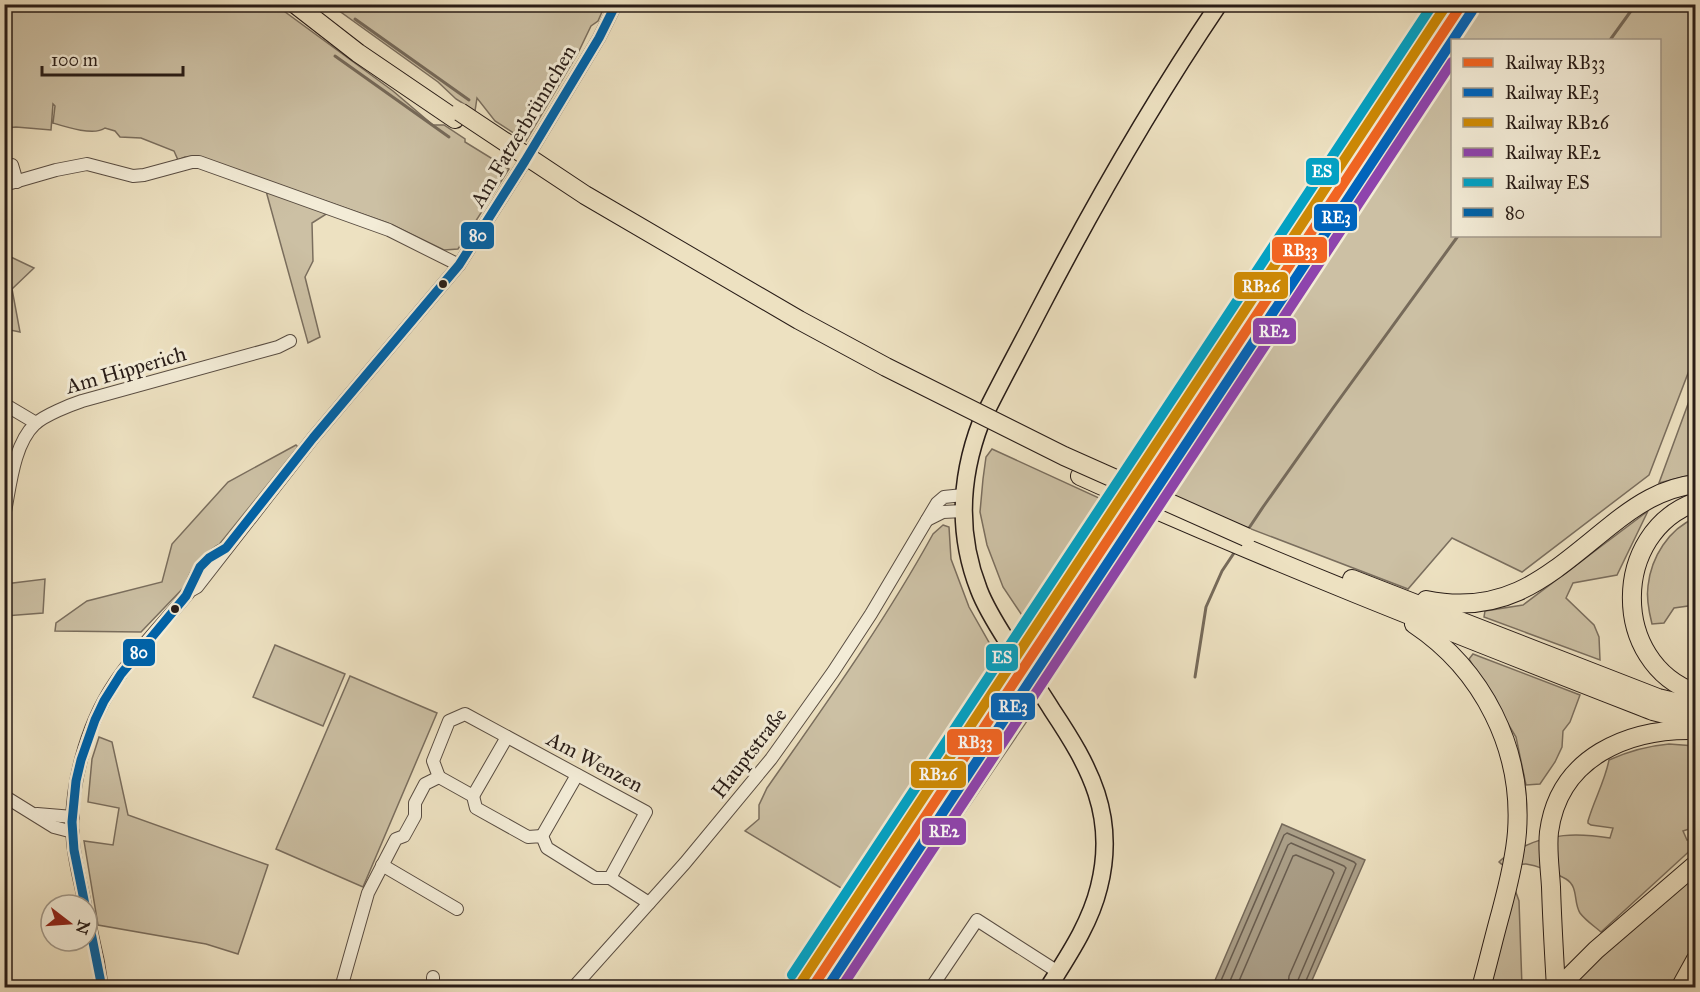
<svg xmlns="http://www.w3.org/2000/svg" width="1700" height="992" font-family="'IM FELL Great Primer',serif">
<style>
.green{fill:#ccc0a4;stroke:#7a6e5e;stroke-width:1.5;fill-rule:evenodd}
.water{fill:#aa9e87;stroke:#766a5a;stroke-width:1.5}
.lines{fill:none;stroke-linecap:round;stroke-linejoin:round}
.shore{stroke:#695d4f;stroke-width:1.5}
.stream{stroke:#766a5a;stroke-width:3}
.minor-casing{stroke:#594d42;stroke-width:14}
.major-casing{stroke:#281c17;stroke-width:19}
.highway-casing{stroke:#281c17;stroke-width:20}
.minor{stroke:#f3ecd7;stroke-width:12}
.major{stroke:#ede1c1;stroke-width:16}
.highway{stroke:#ede1c1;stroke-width:18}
.highway-bridge-casing{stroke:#281c17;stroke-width:20;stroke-linecap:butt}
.highway-bridge{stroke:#ede1c1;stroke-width:18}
.bus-1-casing{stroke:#f3ecd7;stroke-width:14}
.bus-1{stroke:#0062a7;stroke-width:9}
.rail-1-casing{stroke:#f3ecd7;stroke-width:15}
.rail-2-casing{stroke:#f3ecd7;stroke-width:15}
.rail-3-casing{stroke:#f3ecd7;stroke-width:15}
.rail-4-casing{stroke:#f3ecd7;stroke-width:15}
.rail-5-casing{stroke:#f3ecd7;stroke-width:15}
.rail-1{stroke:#f26522;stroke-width:10}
.rail-2{stroke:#0065bd;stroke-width:10}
.rail-3{stroke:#ce8a05;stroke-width:10}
.rail-4{stroke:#8e44ad;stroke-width:10}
.rail-5{stroke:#02a2c5;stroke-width:10}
.bus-dot{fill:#281c17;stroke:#f3ecd7;stroke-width:2}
.labels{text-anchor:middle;stroke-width:6;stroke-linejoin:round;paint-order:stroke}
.street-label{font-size:21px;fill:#281c17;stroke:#f3ecd7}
.line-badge{stroke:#f3ecd7;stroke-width:2}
.badge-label{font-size:16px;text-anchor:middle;font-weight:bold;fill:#fff}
</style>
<rect width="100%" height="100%" fill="#ede1c1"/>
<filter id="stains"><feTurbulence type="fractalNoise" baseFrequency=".00333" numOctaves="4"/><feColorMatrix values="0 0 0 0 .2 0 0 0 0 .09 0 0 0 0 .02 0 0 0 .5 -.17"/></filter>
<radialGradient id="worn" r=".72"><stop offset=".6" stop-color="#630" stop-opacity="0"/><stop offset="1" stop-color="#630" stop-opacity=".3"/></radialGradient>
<!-- green -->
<g class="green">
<path d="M5,5H271L279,11L281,9L393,91L433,125H444L465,139V142L509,169L458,249L444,250L388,223L205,159L185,157L178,160L174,151L141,138L120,137L115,131L105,128C94,136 66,127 53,123L55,106L53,104L51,130L16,127L5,128Z"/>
<path d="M331,5H605L598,21L591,26L578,53L526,141L495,121L477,98L475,111L456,99L438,82Z"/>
<path d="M1475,5H1695V355L1649,475L1522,572L1452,538L1408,589L1152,491L1199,422ZM1452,40H1660V236H1452Z"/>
<path d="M266,191L328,213L312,223L313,261L305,277L320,337L308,343Z"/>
<path d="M5,256L13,258L34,268L12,289L20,332L5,329Z"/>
<path d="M1695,385V474L1659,483Z"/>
<path d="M296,445L298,447L188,583L141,632L55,631L56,623L87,601L162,582L172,544L228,482Z"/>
<path d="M992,449L1123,509L1038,639L1003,587L987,545L980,512L983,479L986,457Z"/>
<path d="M1648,511L1617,575L1573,583L1566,598L1594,625L1599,637L1600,660L1484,617L1485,611L1523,605Z"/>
<path d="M1695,518V605L1674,608L1664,623L1652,624C1649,612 1646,599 1648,586C1651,557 1669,529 1695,518Z"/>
<path d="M943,525L949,527L951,559L969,607L990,644L1013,677L863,901L745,831L759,819V805L767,788C825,705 884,623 933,534Z"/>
<path d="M45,579L43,613L5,616V584Z"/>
<path d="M275,645L345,674L323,726L253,697Z"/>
<path d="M1473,654L1580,695L1570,722L1563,731L1562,747L1555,762L1540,784L1526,785L1516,737L1469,659Z"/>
<path d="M350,676L437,713L363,887L276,849Z"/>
<path d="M1021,690L1034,709L1031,715L852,978L844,975L836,987H826Z"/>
<path d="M99,737L112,742L128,815L268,865L238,954L206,944L98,925L84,841L113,845L119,808L88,802L92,759Z"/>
<path d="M1669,744L1695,746V827L1683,831L1687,840L1695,837V846L1601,932C1594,926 1585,920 1580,913C1573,902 1579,887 1566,879C1557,874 1536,865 1526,864C1515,864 1508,871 1499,862C1504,856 1511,853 1519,849C1548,833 1578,833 1610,838L1613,828L1591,825L1588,823V821C1594,800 1605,781 1609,760C1629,751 1647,746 1669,744Z"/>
<path d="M1695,871V945L1673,987L1565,988Z"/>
<path d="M1513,884L1519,901L1522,987L1489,988Z"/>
</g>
<!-- water -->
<path class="water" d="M1282,824L1365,860L1309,987H1220L1213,985Z"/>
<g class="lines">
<!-- shore -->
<g class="shore">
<path d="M1220,988V983L1284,835L1287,833L1354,862L1356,864L1305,983L1304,988"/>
<path d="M1227,988L1288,845L1291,843L1344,866L1346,868L1298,980L1297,988"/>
<path d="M1236,988L1293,856L1296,855L1332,870L1334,873L1289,976L1288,988"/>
</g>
<!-- stream -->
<g class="stream">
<path d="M355,19L469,100"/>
<path d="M1610,40L1636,4"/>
<path d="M335,56L449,137"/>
<path d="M1247,531L1263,507L1333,408L1458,236"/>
<path d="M1195,677L1206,607L1222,571L1236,550"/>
</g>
<!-- minor casing -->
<g class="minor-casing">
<g id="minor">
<path d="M4,167L12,165L17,182"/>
<path d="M4,185L56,170L87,164L133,176L144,175L192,162H199L389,230L459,265"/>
<path d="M4,404L36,423"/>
<path d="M4,517C10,488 13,445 35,424C45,415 70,405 82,401L278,347L290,341"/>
<path d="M927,520L943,512L963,511"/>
<path d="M191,588C196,570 205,561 220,551"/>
<path d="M439,777L473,796L476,808L528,837L542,836L547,848L595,878H610L649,903"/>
<path d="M4,796L54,827L73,832"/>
<path d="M473,796L507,737"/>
<path d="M37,814L73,817"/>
<path d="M542,836L577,775"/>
<path d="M382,865L457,909"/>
<path d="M85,905C81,884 75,863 73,842C68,790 86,726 114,684C136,650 165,622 190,591L197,587L313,438L459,265L525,161L599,38L616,4"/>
<path d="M87,912L98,962L102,988"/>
<path d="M433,977V988"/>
<path d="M341,988L368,893L396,839L404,836L415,816V803L425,784L439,777L433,761L449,721L465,714L646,812L610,878"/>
<path d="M573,988L685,863L771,759L833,672L871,614L937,503L944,497L963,495"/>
<path d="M931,988L977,920L1058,972"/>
</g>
</g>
<!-- major casing -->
<g class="major-casing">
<path id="major" d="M1048,988C1068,956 1090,924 1099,887C1117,816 1090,767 1052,710C1039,689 1025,669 1012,649C1000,630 987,611 979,590C957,534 960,477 981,422C999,385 1019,349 1038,312C1093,206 1152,103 1219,4"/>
</g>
<!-- highway casing -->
<g class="highway-casing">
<g id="highway">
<path d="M295,4L358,53L455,119"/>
<path d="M1080,476C1268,561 1461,636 1653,711L1696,722"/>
<path d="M1696,502C1611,532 1610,663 1696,693"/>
<path d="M1352,579L1658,698L1696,707"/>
<path d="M1426,600C1509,617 1551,573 1610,526C1636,505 1662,488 1696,484"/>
<path d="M1414,624C1483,670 1523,749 1517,832C1515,859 1508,886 1501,912C1494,937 1488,963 1481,988"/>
<path d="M1556,988C1554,954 1552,920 1551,887C1550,869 1547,850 1549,832C1559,757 1628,728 1696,730"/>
<path d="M1558,988L1596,950L1696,864"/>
<path d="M1680,988L1696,959"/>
</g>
</g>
<!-- minor -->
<use href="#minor" class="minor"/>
<!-- major -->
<use href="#major" class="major"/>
<!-- highway -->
<use href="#highway" class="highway"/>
<!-- highway-bridge casing -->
<g class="highway-bridge-casing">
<path id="highway-bridge" d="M460,112L585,195L799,320L886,367L1064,456L1246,537"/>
</g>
<!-- highway-bridge -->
<use href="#highway-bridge" class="highway-bridge"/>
<!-- bus-1 casing -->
<g class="bus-1-casing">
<g id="bus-1">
<path d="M85,905L74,850L72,822L76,781L81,760L95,720L104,701L121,674L186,596L200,567L209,558L226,548L313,438L459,265L525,161L599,38L616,4"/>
<path d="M87,912L102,988"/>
</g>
</g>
<!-- bus-1 -->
<use href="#bus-1" class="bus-1"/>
<!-- rail-1 casing -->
<g class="rail-1-casing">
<path id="rail-1" d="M812,988L1462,4"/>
</g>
<!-- rail-2 casing -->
<g class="rail-2-casing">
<path id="rail-2" d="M827,988L1472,11"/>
</g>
<!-- rail-3 casing -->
<g class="rail-3-casing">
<path id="rail-3" d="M802,981L1447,4"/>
</g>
<!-- rail-4 casing -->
<g class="rail-4-casing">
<path id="rail-4" d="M841,988L1452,62"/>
</g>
<!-- rail-5 casing -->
<g class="rail-5-casing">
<path id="rail-5" d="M792,975L1433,4"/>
</g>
<!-- rail-1 -->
<use href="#rail-1" class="rail-1"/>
<!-- rail-2 -->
<use href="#rail-2" class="rail-2"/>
<!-- rail-3 -->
<use href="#rail-3" class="rail-3"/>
<!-- rail-4 -->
<use href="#rail-4" class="rail-4"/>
<!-- rail-5 -->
<use href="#rail-5" class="rail-5"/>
</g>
<!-- markers -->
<g class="bus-dot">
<circle cx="443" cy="284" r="5"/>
<circle cx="175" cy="609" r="5"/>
</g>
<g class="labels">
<!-- street labels -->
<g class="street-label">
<text transform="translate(523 126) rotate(-59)" y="7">Am Fatzerbrünnchen</text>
<text transform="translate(126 370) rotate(-16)" y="7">Am Hipperich</text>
<text transform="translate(749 753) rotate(-52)" y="7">Hauptstraße</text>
<text transform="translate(595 762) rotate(28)" y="7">Am Wenzen</text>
</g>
</g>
<g class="line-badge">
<rect x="1305" y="157" width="35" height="29" rx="6" fill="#02a2c5"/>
<rect x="1313" y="203" width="45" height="29" rx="6" fill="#0065bd"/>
<rect x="460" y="221" width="35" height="29" rx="6" fill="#0062a7"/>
<rect x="1271" y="236" width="57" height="28" rx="6" fill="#f26522"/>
<rect x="1233" y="271" width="56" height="29" rx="6" fill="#ce8a05"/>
<rect x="1252" y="317" width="45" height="28" rx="6" fill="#8e44ad"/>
<rect x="122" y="638" width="34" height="29" rx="6" fill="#0062a7"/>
<rect x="985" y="643" width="34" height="29" rx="6" fill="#02a2c5"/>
<rect x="990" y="692" width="46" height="29" rx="6" fill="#0065bd"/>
<rect x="946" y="728" width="57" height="28" rx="6" fill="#f26522"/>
<rect x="910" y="760" width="57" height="29" rx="6" fill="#ce8a05"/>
<rect x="921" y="817" width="46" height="29" rx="6" fill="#8e44ad"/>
</g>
<g class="badge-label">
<text x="1322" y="177">ES</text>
<text x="1336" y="223">RE3</text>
<text x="478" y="241">80</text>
<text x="1300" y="256">RB33</text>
<text x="1261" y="292">RB26</text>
<text x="1274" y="337">RE2</text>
<text x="139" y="658">80</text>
<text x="1002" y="663">ES</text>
<text x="1013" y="712">RE3</text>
<text x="975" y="748">RB33</text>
<text x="938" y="780">RB26</text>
<text x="944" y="837">RE2</text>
</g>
<!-- margin -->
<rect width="1700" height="992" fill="none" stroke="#ede1c1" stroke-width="24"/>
<rect x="6" y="6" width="1688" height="980" fill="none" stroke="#281c17" stroke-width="3"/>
<rect x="12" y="12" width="1676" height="968" fill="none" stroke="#281c17" stroke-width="1.5"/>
<!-- legend -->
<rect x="1451" y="39" width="210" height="198" fill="#f3ecd7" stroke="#a2998a" stroke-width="1.5"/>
<rect x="1463" y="58" width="30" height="9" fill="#f26522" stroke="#a2998a" stroke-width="1.5"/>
<text x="1505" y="69" font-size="18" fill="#281c17">Railway RB33</text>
<rect x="1463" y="88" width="30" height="9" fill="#0065bd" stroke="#a2998a" stroke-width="1.5"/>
<text x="1505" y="99" font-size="18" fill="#281c17">Railway RE3</text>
<rect x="1463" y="118" width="30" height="9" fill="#ce8a05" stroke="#a2998a" stroke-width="1.5"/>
<text x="1505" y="129" font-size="18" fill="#281c17">Railway RB26</text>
<rect x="1463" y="148" width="30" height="9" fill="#8e44ad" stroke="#a2998a" stroke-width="1.5"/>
<text x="1505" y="159" font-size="18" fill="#281c17">Railway RE2</text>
<rect x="1463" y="178" width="30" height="9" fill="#02a2c5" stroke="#a2998a" stroke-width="1.5"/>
<text x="1505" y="189" font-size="18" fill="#281c17">Railway ES</text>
<rect x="1463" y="208" width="30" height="9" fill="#0062a7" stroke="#a2998a" stroke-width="1.5"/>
<text x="1505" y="219" font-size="18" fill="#281c17">80</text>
<!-- north arrow -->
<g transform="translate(69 923) rotate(107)"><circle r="28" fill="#f3ecd7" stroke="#a2998a" stroke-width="1.5"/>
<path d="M0-4.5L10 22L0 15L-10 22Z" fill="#8f2418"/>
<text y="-9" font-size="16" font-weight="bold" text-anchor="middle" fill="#281c17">N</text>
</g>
<!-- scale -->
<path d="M42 66v9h141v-9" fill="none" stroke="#281c17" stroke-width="3"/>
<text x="51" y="66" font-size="18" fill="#281c17" stroke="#f3ecd7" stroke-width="4.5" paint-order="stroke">100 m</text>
<rect width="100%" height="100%" filter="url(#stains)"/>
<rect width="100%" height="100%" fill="url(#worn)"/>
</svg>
